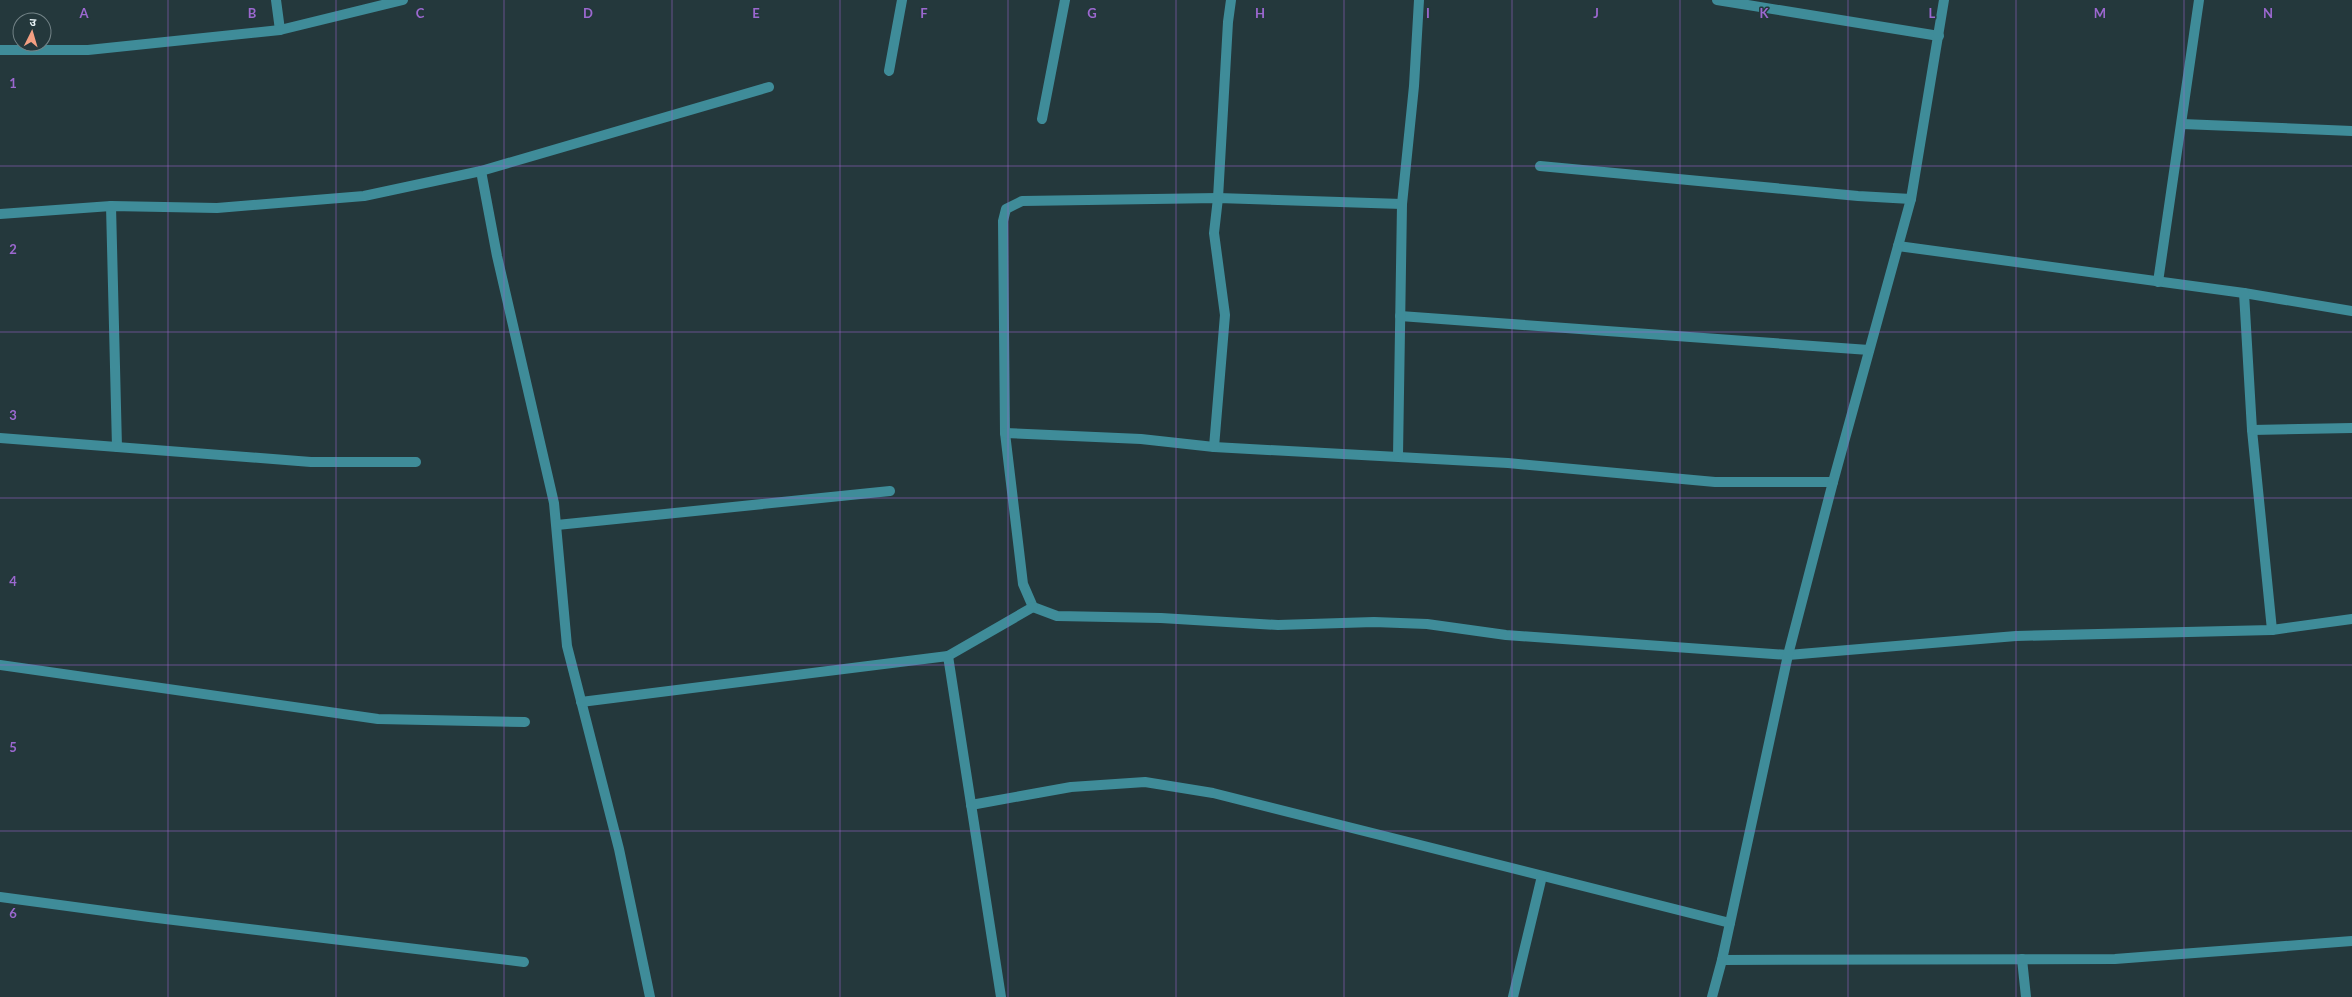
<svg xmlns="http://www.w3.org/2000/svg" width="2352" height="997" font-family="Lato,'Noto Sans Devanagari',sans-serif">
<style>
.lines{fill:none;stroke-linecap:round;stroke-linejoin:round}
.minor{stroke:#3f8c99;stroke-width:10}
.grid{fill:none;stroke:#9c68d0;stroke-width:1;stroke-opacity:0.55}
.grid-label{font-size:13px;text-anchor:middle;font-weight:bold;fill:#9c68d0;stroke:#24383c;stroke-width:3;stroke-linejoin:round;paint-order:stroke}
</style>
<rect width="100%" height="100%" fill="#24383c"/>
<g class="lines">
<!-- minor -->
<g class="minor">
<path d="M276,0L280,30"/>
<path d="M1717,0L1939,36"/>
<path d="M0,50H88L280,30L403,0"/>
<path d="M889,71L902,0"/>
<path d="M1042,119L1065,0"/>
<path d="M2182,124L2352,131"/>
<path d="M1540,166L1858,196L1911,199"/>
<path d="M481,171L497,256L554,503L567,646L619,849L650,997"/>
<path d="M1402,204L1218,198L1022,201L1006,209L1003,221L1005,433L1023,584L1033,607L1057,616L1161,618L1278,625L1374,622L1427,624L1506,635L1788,655L2016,636L2272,630L2352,619"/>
<path d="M111,206L117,447"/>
<path d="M0,214L111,206L217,208L364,196L481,171L769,87"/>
<path d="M1898,246L2244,293L2352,311"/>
<path d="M2158,282L2199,0"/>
<path d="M2244,293L2252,430L2272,630"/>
<path d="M1400,316L1869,350"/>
<path d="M2252,430L2352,428"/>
<path d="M1005,433L1141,439L1214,447L1508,463L1715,482H1833"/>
<path d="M0,438L311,462H416"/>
<path d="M1214,447L1225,315L1214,233L1218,198L1228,22L1231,0"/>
<path d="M1398,456L1402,204L1414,86L1419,0"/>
<path d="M557,525L890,491"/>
<path d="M948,656L1033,607"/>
<path d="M0,665L378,719L525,722"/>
<path d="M581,702L948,656L1001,997"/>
<path d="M971,805L1071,787L1145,782L1213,793L1730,923"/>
<path d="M0,897L149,917L524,962"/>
<path d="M2022,959L2026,997"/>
<path d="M1722,960L2115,959L2352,941"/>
<path d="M1513,997L1542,876"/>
<path d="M1712,997L1722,960L1788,655L1833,482L1911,199L1944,0"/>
</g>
</g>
<!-- grid -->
<path class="grid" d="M168,0V997M336,0V997M504,0V997M672,0V997M840,0V997M1008,0V997M1176,0V997M1344,0V997M1512,0V997M1680,0V997M1848,0V997M2016,0V997M2184,0V997M0,166H2352M0,332H2352M0,498H2352M0,665H2352M0,831H2352"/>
<g class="grid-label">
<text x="84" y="18">A</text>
<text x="252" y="18">B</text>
<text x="420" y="18">C</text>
<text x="588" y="18">D</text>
<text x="756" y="18">E</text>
<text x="924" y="18">F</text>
<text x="1092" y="18">G</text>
<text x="1260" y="18">H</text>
<text x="1428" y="18">I</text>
<text x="1596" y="18">J</text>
<text x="1764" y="18">K</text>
<text x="1932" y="18">L</text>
<text x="2100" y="18">M</text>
<text x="2268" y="18">N</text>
<text x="13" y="88">1</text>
<text x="13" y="254">2</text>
<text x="13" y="420">3</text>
<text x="13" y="586">4</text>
<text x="13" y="752">5</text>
<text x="13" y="918">6</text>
</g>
<!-- north arrow -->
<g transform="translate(32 32) rotate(5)"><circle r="19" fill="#24383c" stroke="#738387"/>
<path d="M0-3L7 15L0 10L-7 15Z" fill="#f39f82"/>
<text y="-6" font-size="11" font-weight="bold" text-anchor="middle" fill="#e9f4f7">उ</text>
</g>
</svg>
